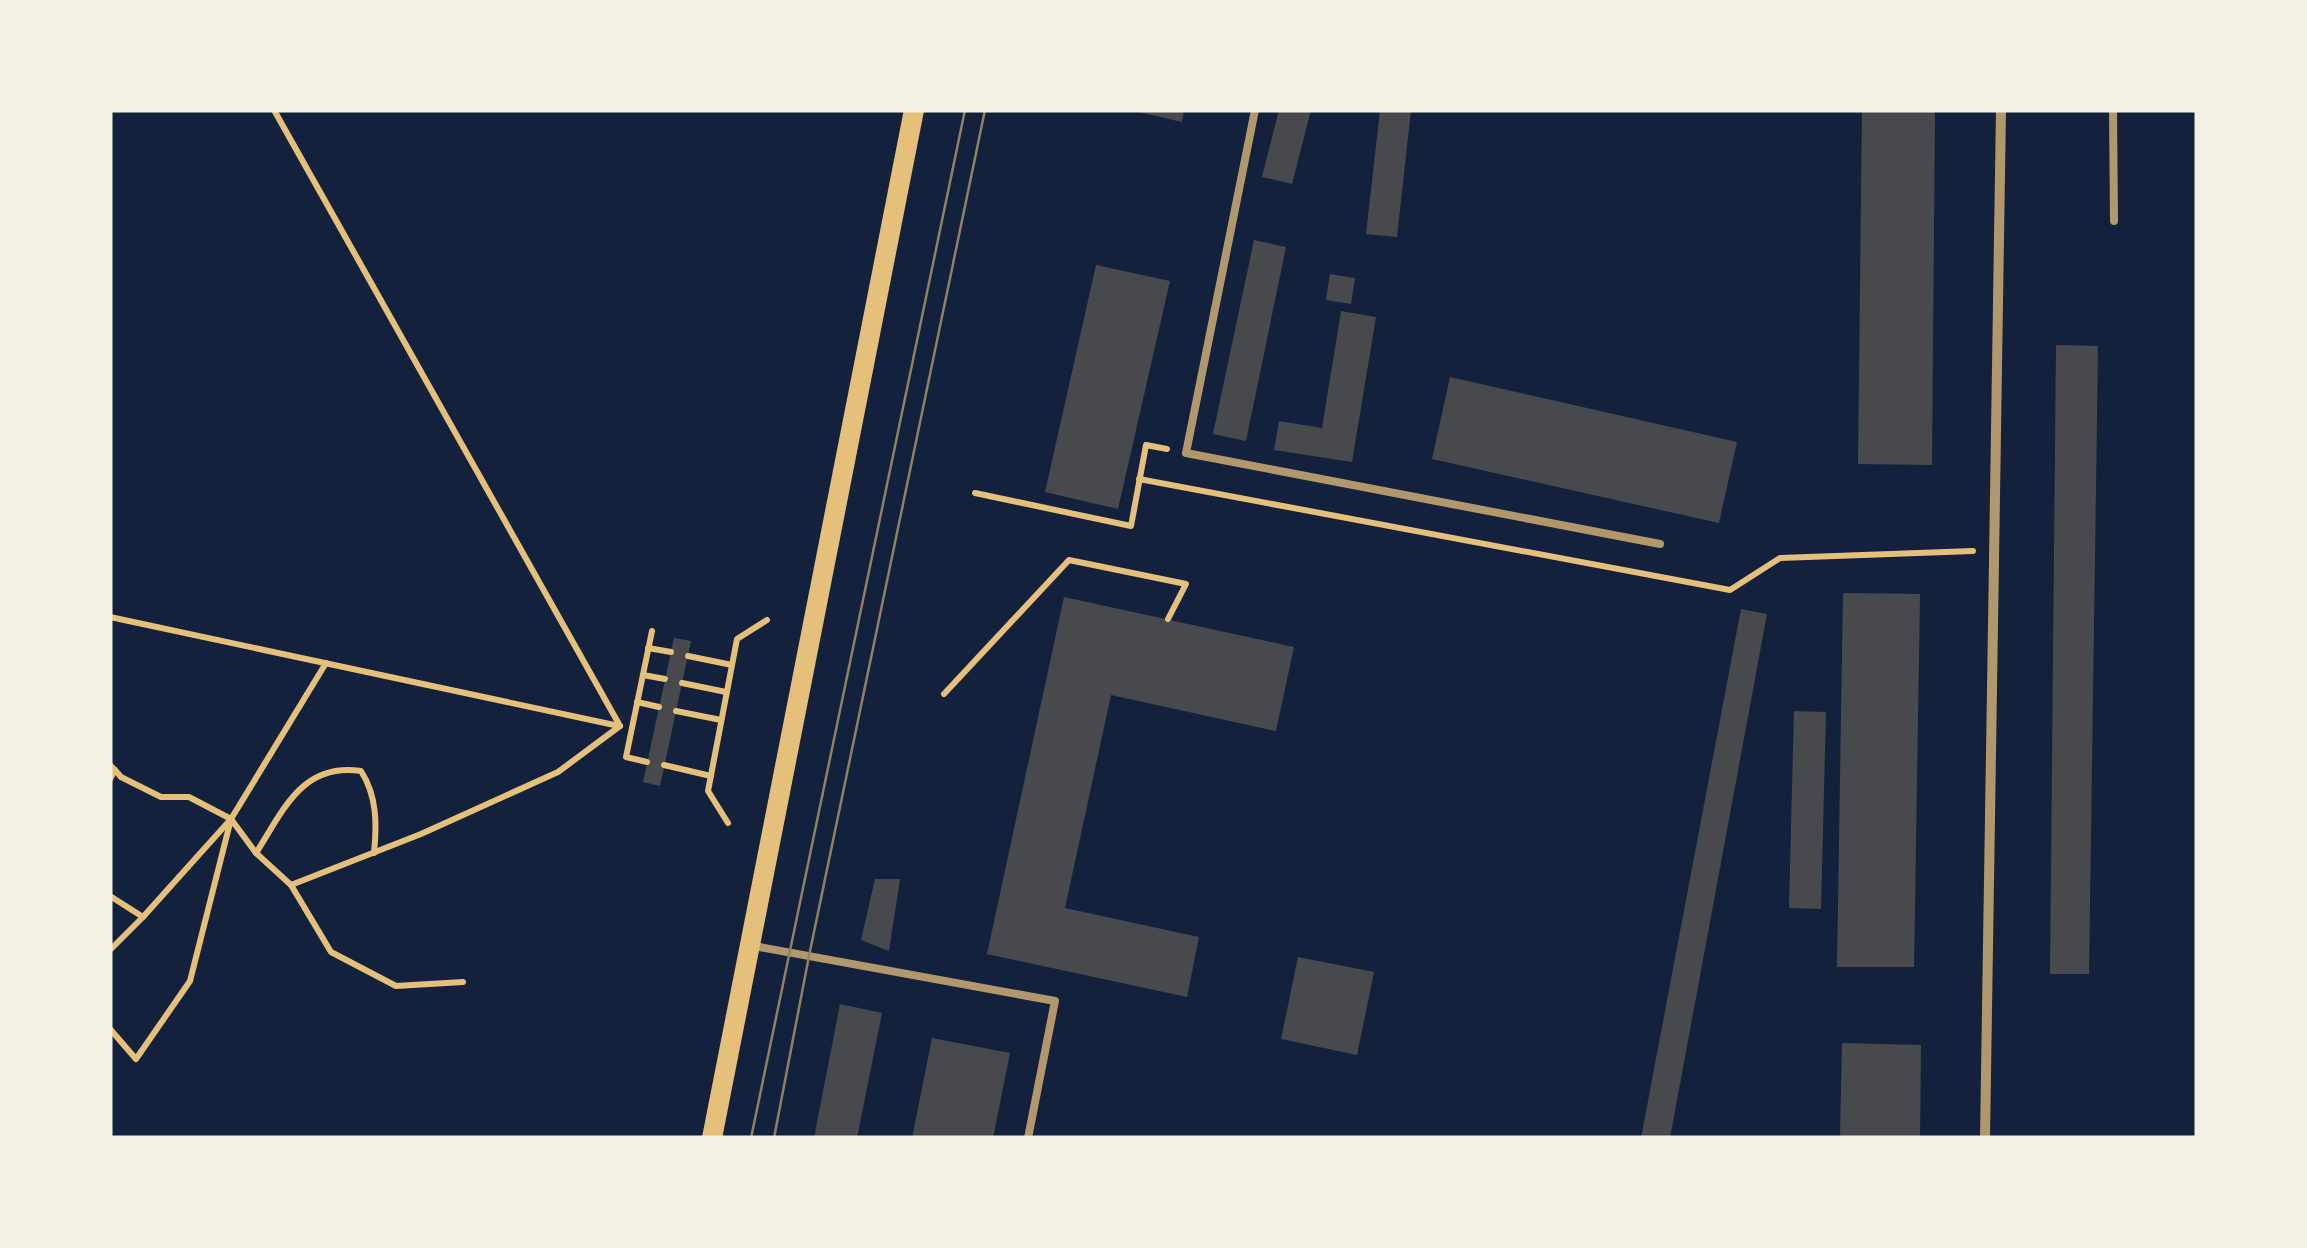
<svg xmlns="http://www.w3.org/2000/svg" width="2307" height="1248" font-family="'Fira Sans',sans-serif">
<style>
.building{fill:#48494c}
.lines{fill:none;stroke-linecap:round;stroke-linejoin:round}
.path{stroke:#e5c07b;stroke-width:6}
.service{stroke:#b1986c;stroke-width:8}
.minor{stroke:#b1986c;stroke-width:10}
.secondary{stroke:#e5c07b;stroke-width:20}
.tram{stroke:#918062;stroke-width:2.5}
</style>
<rect width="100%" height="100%" fill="#14213d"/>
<!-- building -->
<g class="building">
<path d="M1131,110H1184L1182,122Z"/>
<path d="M1279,110H1311L1292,184L1262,177Z"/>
<path d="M1380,110H1411L1397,237L1366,234Z"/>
<path d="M1862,110H1935L1932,465L1858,464Z"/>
<path d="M1254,240L1286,247L1246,441L1213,434Z"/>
<path d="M1096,265L1170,281L1118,509L1045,492Z"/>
<path d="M1330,274L1355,278L1351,304L1326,300Z"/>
<path d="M1341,311L1376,317L1352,462L1274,450L1279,421L1322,428Z"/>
<path d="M2056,345L2098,346L2089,974H2050Z"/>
<path d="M1450,377L1737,442L1719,523L1432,459Z"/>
<path d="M1843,593L1920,594L1914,967H1837Z"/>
<path d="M1064,597L1294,647L1276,731L1111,695L1065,908L1199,937L1187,997L987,954Z"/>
<path d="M1741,609L1767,614L1670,1138H1641Z"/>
<path d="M674,638L691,641L660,786L643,782Z"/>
<path d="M1794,711L1826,712L1821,909L1789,908Z"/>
<path d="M875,879H900L889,951L861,940Z"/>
<path d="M1298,957L1374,972L1357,1055L1281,1039Z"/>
<path d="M840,1004L882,1013L857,1138H814Z"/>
<path d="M932,1038L1010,1053L993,1138H912Z"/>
<path d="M1842,1043L1921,1045L1920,1138H1840Z"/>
</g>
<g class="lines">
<!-- path -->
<g class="path">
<path d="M274,110L620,726"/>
<path d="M1139,479L1730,590L1780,558L1973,551"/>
<path d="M975,493L1131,526L1146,445L1167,449"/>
<path d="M110,617L619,726"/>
<path d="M648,648L671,652"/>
<path d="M688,656L732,665"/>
<path d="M643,675L665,679"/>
<path d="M682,683L726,692"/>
<path d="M944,694L1069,560L1186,584L1168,619"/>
<path d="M637,702L659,707"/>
<path d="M676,711L721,720"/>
<path d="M647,762L626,757L652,631"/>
<path d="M110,765L115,770L110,779"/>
<path d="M664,765L711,776"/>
<path d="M115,770L121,777L161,797H189L231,819"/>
<path d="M728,823L708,791L737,639L767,620"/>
<path d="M256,853C283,811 302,762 361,771C377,796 377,824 374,853"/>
<path d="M291,885L331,952L396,986L463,982"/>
<path d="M110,896L143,917L231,819L326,663"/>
<path d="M110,950L143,917"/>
<path d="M110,1029L136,1059L190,981L231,819L256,853L291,885L421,834L558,772L620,726"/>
</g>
<!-- service -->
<g class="service">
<path d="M1255,110L1186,453L1660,544"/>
<path d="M2113,110L2114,221"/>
<path d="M754,946L1055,1001L1028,1138"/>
</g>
<!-- minor -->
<path class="minor" d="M1985,1138L2001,110"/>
<!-- secondary -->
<path class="secondary" d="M712,1138L914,110"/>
<!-- tram -->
<g class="tram">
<path d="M751,1138L965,110"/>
<path d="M774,1138L809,956L985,110"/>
</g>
</g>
<!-- border -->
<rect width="2307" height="1248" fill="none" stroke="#f6f1e7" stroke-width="225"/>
</svg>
